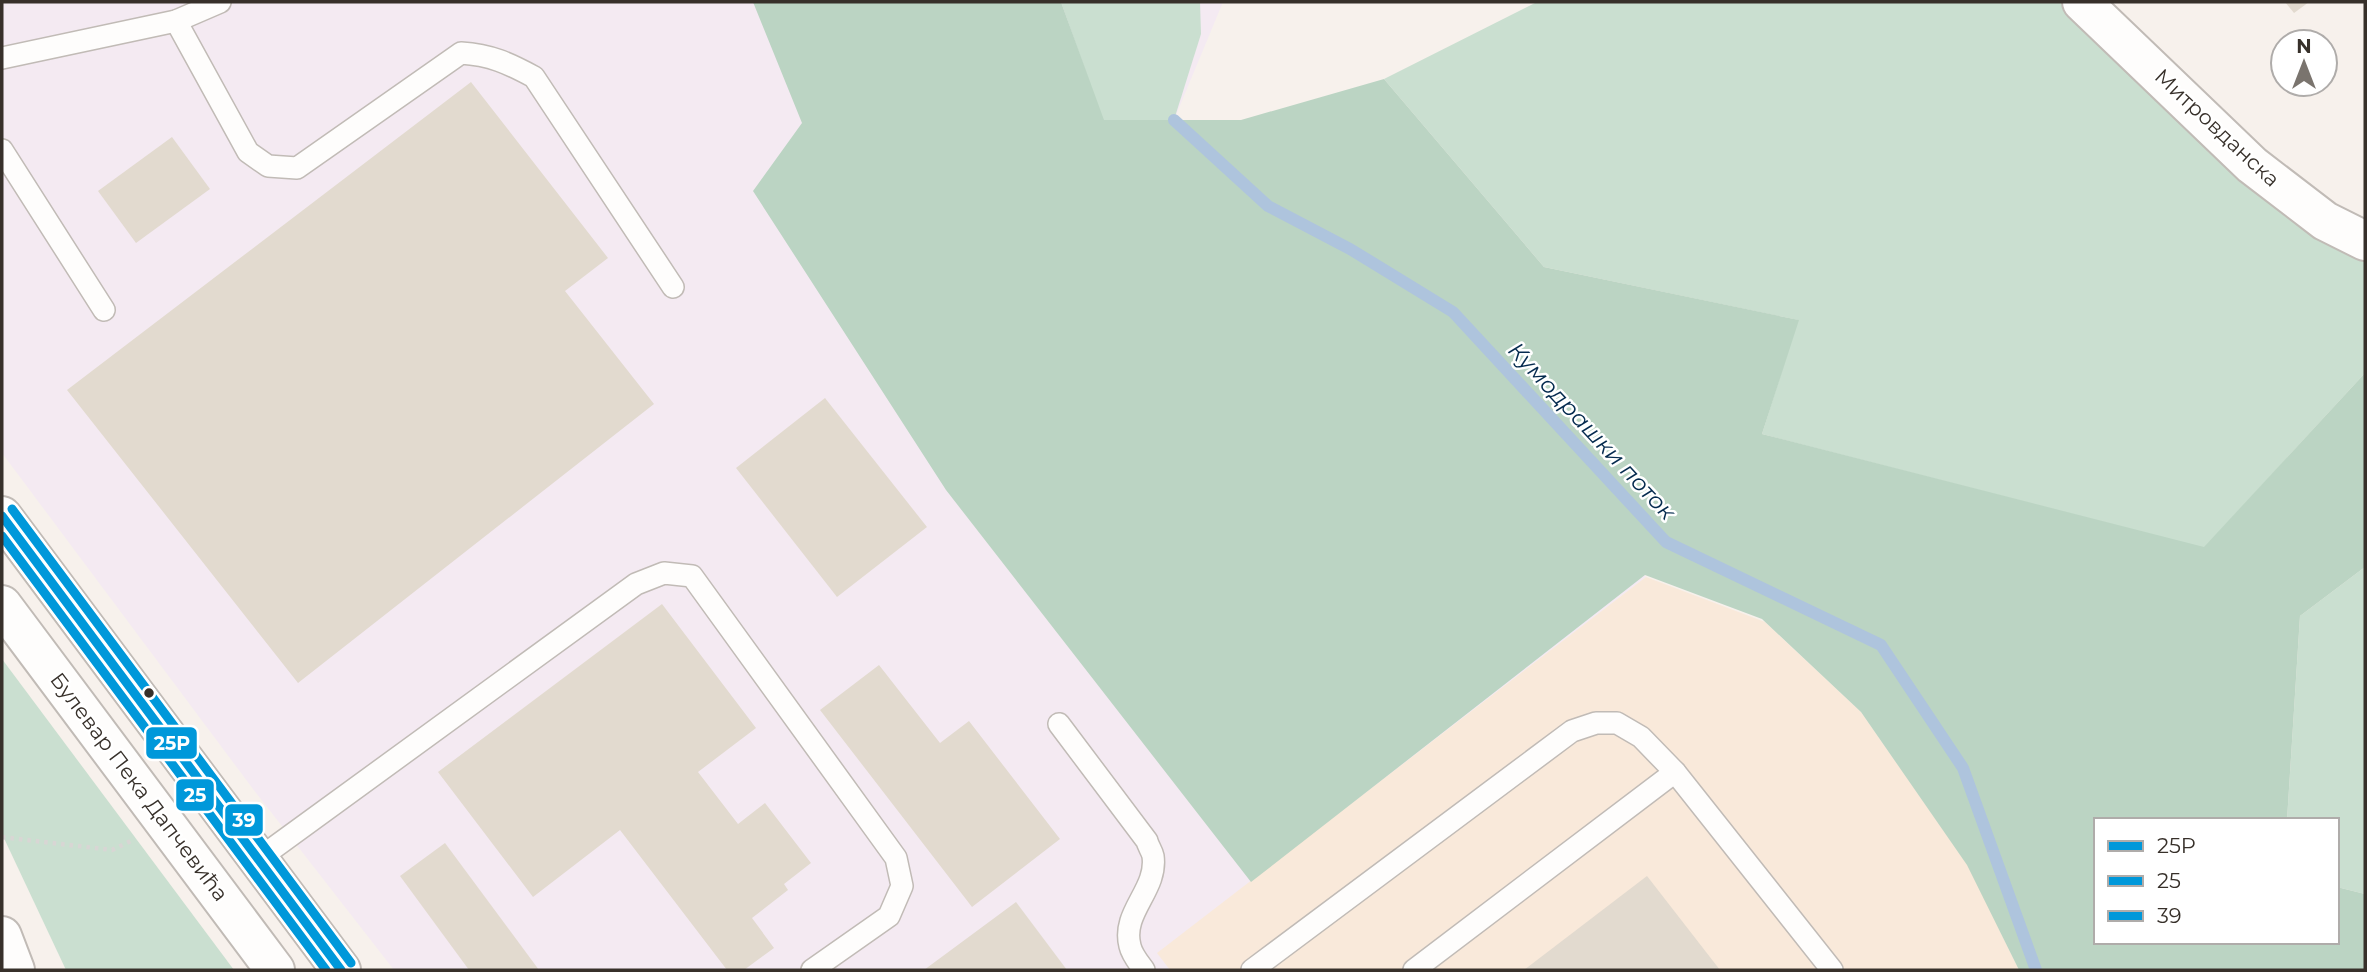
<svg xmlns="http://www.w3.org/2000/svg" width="2367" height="972" font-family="Montserrat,sans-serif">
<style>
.industrial{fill:#f4eaf2}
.built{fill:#f9e9da}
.green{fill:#cadfd0}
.forest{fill:#bbd4c3}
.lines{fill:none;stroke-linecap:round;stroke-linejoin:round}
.stream{stroke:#aec4dd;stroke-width:12}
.building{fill:#e2dacf}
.lane-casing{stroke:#c1bbb6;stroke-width:24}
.street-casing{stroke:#c1bbb6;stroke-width:42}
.secondary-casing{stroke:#c1bbb6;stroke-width:42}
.path{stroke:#d8d6d4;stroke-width:4.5;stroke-dasharray:3.5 5;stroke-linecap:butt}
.lane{stroke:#fefdfc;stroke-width:21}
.street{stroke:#fefdfc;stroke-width:38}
.secondary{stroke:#fefdfc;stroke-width:38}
.bus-1-casing{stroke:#fff;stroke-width:14}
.bus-2-casing{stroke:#fff;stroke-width:14}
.bus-3-casing{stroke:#fff;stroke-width:14}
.bus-1{stroke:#0098da;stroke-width:9}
.bus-2{stroke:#0098da;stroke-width:9}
.bus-3{stroke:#0098da;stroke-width:9}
.bus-dot{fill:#37302a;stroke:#fff;stroke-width:2.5}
.labels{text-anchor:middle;stroke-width:5;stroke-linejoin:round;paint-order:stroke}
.street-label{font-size:21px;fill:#37302a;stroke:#fff}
.water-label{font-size:23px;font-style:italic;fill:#042a4e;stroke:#fff}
.line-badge{stroke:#fff;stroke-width:2.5}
.badge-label{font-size:19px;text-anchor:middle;font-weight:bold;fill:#fff}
</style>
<rect width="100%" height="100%" fill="#f7f1ec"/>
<!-- industrial -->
<path class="industrial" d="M2,2H1223L1174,120L1453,312L1646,577L1158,953L1170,970H394L253,789L2,453Z"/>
<!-- built -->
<path class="built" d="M1646,577L1765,622L1861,712L1969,867L2019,970H1170L1157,953Z"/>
<!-- green -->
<g class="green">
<path d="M1061,2H1200L1201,34L1174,120H1103Z"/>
<path d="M1537,2H2082L2365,241V373L2204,548L1762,434L1798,320L1544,267L1384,79Z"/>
<path d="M2365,567V894L2337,887V820H2287L2300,616Z"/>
<path d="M2,659L234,970H66L2,834Z"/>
</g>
<!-- forest -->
<path class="forest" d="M753,2H1061L1104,120H1241L1384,79L1544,267L1799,320L1762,434L2204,547L2365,373V567L2300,616L2287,820H2096V942H2337V887L2365,894V970H2019L1967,865L1861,712L1762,619L1645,575L1251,882L946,490L753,191L802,123Z"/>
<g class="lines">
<!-- stream -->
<path class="stream" d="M1174,120L1268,206L1350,249L1453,312L1666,542L1881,645L1963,768L2036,970"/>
</g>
<!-- building -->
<g class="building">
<path d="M2285,2H2309L2294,13Z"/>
<path d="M471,82L608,258L565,291L654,404L298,683L67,390Z"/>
<path d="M172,137L210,189L136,243L98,191Z"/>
<path d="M825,398L927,527L837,597L736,468Z"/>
<path d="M662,604L756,728L698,772L738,824L765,803L811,863L784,884L788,890L752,918L774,948L744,970H727L620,830L533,897L438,772Z"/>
<path d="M879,665L940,743L969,721L1060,839L972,907L820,710Z"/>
<path d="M445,843L539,970H469L400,876Z"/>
<path d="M1647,876L1720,970H1524Z"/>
<path d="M1016,902L1067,970H924Z"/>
</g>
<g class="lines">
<!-- lane casing -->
<g class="lane-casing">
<g id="lane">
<path d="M176,21L248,152L268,166L297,168L461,53C491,55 508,63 534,77L673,287"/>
<path d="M2,58L176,21L220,2"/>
<path d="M2,150L104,310"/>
<path d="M1059,724L1147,841C1148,846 1152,851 1153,856C1158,890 1121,912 1130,946C1132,955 1139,963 1144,970"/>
<path d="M257,860L636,584L664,573L692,576L896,858L902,886L889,916L812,970"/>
<path d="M1252,970L1572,731L1596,723H1617L1641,737L1675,772L1832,970"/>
<path d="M1414,970L1675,772"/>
</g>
</g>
<!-- street casing -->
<g class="street-casing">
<g id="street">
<path d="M2082,2L2252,165L2325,221L2365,241"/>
<path d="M2,936L15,970"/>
</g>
</g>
<!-- secondary casing -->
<g class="secondary-casing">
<g id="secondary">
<path d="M2,516L341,970"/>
<path d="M2,605L275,970"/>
</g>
</g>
<!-- path -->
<path class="path" d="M2,837L112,850L131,841"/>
<!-- lane -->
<use href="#lane" class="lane"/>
<!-- street -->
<use href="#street" class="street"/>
<!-- secondary -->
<use href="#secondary" class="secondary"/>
<!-- bus-1 casing -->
<g class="bus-1-casing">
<path id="bus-1" d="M2,516L341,970"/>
</g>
<!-- bus-2 casing -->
<g class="bus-2-casing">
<path id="bus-2" d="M2,536L326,970"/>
</g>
<!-- bus-3 casing -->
<g class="bus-3-casing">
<path id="bus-3" d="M12,509L351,963"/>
</g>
<!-- bus-1 -->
<use href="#bus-1" class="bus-1"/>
<!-- bus-2 -->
<use href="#bus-2" class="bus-2"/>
<!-- bus-3 -->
<use href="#bus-3" class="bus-3"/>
</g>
<!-- markers -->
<circle class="bus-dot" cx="149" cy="693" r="6"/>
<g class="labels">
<!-- street labels -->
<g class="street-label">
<text transform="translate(2217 128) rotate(43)" y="7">Митровданска</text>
<text transform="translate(139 787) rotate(53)" y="7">Булевар Пека Дапчевића</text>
</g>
<!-- water labels -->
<g class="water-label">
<text transform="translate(1592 431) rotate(47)" y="8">Кумодрашки поток</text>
</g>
</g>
<g class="line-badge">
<rect x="145" y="726" width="53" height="34" rx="7" fill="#0098da"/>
<rect x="175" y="778" width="40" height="34" rx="7" fill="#0098da"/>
<rect x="224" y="803" width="40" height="34" rx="7" fill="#0098da"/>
</g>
<g class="badge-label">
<text x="172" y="750">25P</text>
<text x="195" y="802">25</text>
<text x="244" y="827">39</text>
</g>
<!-- border -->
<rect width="2367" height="972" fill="none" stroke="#37302a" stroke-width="7"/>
<!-- legend -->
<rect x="2094" y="818" width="245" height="126" fill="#ffffff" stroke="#afacaa" stroke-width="2"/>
<rect x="2108" y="841" width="35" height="10" fill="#0098da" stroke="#afacaa" stroke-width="2"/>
<text x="2157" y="853" font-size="21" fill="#37302a">25P</text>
<rect x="2108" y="876" width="35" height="10" fill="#0098da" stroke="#afacaa" stroke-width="2"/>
<text x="2157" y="888" font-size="21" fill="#37302a">25</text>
<rect x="2108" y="911" width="35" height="10" fill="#0098da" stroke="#afacaa" stroke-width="2"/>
<text x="2157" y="923" font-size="21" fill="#37302a">39</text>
<!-- north arrow -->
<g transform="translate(2304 63)"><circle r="33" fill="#ffffff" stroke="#afacaa" stroke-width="2"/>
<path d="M0-5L12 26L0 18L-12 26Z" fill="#7a746e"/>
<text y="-10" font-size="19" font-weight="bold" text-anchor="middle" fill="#37302a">N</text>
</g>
</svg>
